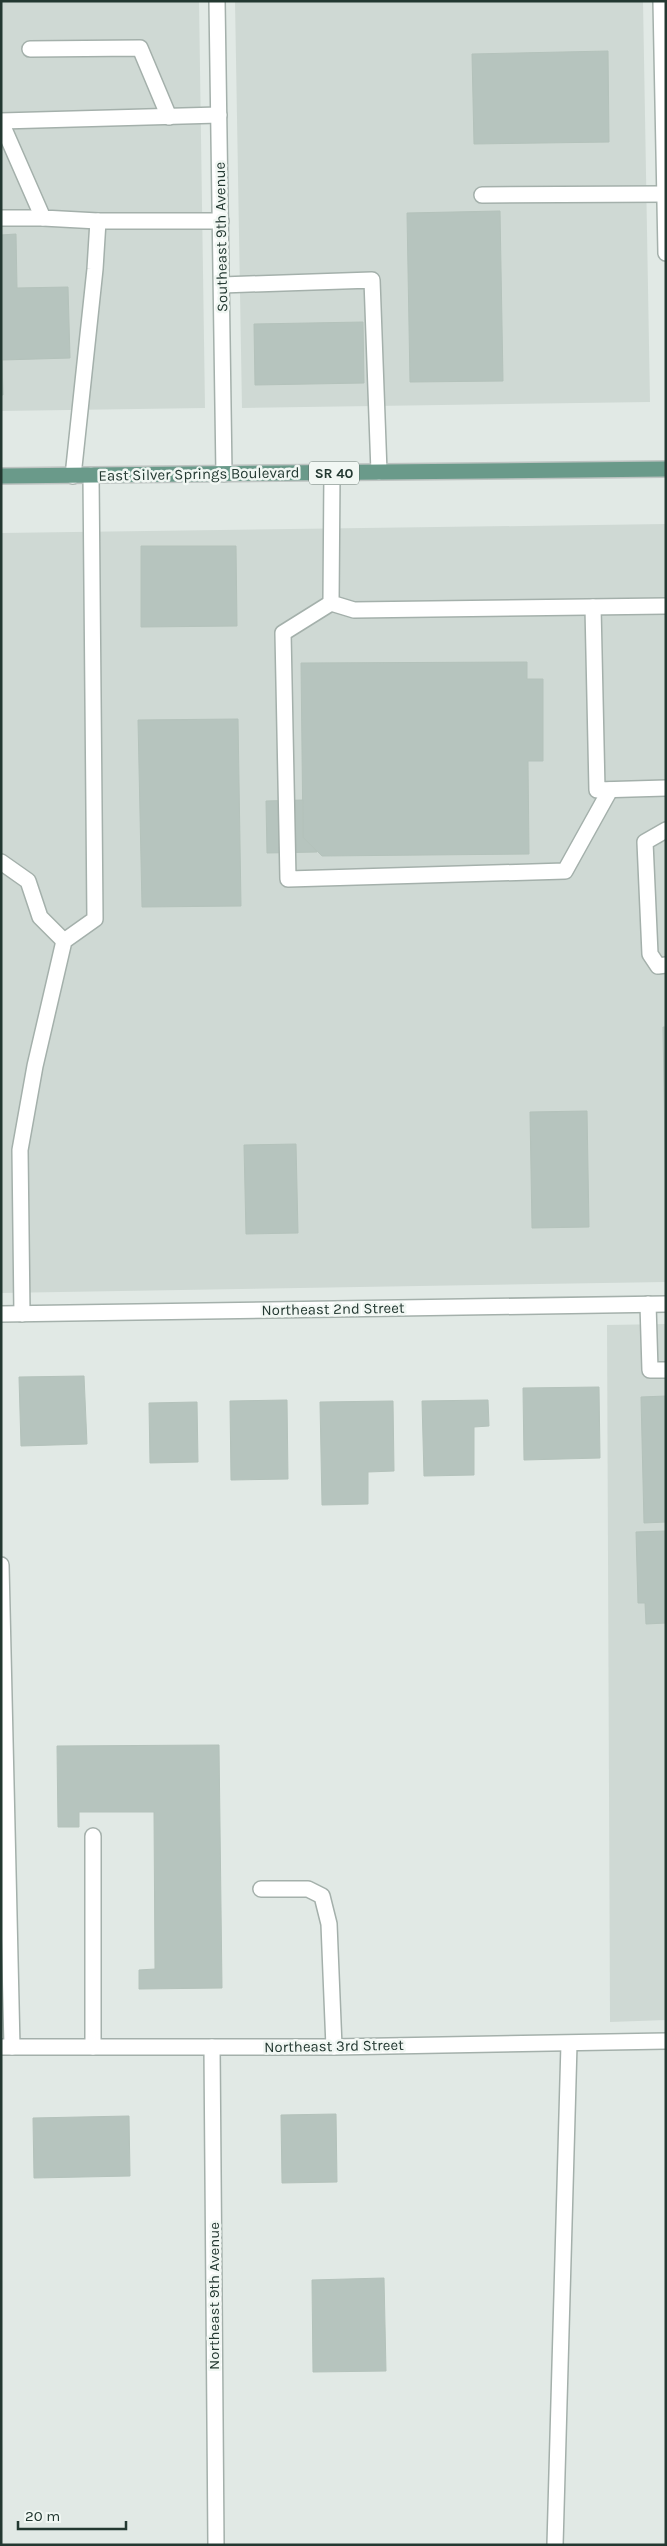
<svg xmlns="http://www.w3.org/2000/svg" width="667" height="2546" font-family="Karla,sans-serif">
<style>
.built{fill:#cfd9d4}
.building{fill:#b6c4be;stroke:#b4c2bb}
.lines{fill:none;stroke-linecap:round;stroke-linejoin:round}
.minor-casing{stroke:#a4b0ab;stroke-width:18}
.major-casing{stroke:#bdc3c1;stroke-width:18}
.minor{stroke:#fff;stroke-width:15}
.major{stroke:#6a9a8a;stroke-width:15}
.labels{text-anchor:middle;stroke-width:5;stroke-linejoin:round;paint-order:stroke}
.shield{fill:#f1f7f3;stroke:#61716b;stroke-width:1}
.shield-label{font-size:14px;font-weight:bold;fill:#233831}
.street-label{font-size:15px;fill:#233831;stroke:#f1f7f3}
</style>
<rect width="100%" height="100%" fill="#e1e9e5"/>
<!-- built -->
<g class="built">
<path d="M1,1H199L205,408L1,411Z"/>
<path d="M235,1H643L650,402L242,408Z"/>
<path d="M666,524V1282L1,1293V533Z"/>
<path d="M666,1324V2020L610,2022L607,1325Z"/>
</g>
<!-- building -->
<g class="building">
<path d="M608,51L609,142L474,144L472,54Z"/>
<path d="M500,211L503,381L410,382L407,213Z"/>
<path d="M16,234L17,288L68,287L70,358L2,360L3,395H1V235Z"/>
<path d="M363,322L364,383L255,385L254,324Z"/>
<path d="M141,546H236L237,626L141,627Z"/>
<path d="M527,662V679H543V761H528L529,854L322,856L303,837L301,663Z"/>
<path d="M238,719L241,906L142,907L138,720Z"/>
<path d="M303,800V837L317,852L267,853L266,801Z"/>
<path d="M663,1027H666V1211Z"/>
<path d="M587,1111L589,1227L532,1228L530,1112Z"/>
<path d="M296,1144L298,1233L246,1234L244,1145Z"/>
<path d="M84,1376L87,1444L21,1446L19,1377Z"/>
<path d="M599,1387L600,1458L524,1460L523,1388Z"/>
<path d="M666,1396V1522L644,1523L641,1397Z"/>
<path d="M287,1400L288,1479L231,1480L230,1401Z"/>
<path d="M488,1400L489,1426L474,1427V1475L424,1476L422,1401Z"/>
<path d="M393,1401L394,1471L368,1472V1504L322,1505L320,1402Z"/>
<path d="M197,1402L198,1462L150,1463L149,1403Z"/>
<path d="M666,1531V1623L646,1624L645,1603H638L636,1532Z"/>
<path d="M219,1745L222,1988L139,1989V1970L155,1969L154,1812H79V1827H58L57,1746Z"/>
<path d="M336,2114L337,2182L282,2183L281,2115Z"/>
<path d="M129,2116L130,2176L34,2178L33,2118Z"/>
<path d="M384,2278L386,2371L313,2372L312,2280Z"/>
</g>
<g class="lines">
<!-- minor casing -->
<g class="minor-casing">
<g id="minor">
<path d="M217,1L224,474"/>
<path d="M661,1L666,253"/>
<path d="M30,49L140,48L169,117"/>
<path d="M1,121L219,115"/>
<path d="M1,122L43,218L98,221H221"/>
<path d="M482,195L665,194"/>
<path d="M1,218H43"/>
<path d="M222,285L372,280L379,472"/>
<path d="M332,473L331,603L354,610L666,606"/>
<path d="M73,476L95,269L98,221"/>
<path d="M331,603L283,633L288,879L565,871L610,790"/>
<path d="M593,607L597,790L666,788"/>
<path d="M666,830L645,842L650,954L658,966L666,965"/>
<path d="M1,862L28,881L40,917L64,941"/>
<path d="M648,1304L650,1370H666"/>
<path d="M1,1314L666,1304"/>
<path d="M22,1314L20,1150L35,1066L64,941L95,919L91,475"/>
<path d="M1,1565L12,2047"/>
<path d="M93,1836V2047"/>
<path d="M261,1889H308L322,1896L329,1924L334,2047"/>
<path d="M1,2047H334L666,2041"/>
<path d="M212,2047L216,2545"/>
<path d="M555,2545L569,2044"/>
</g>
</g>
<!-- major casing -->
<g class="major-casing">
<path id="major" d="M1,476L666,469"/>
</g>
<!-- minor -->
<use href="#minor" class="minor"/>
<!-- major -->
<use href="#major" class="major"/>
</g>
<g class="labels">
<!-- shield labels -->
<rect class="shield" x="309" y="461.5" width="50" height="23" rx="4"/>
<g class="shield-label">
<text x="334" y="478">SR 40</text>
</g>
<!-- street labels -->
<g class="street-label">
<text transform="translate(221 237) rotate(-91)" y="5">Southeast 9th Avenue</text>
<text transform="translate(199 474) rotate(-1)" y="5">East Silver Springs Boulevard</text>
<text transform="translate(333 1309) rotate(-1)" y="5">Northeast 2nd Street</text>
<text transform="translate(334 2046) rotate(-1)" y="5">Northeast 3rd Street</text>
<text transform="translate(214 2296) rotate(-90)" y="5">Northeast 9th Avenue</text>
</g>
</g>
<!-- border -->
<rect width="667" height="2546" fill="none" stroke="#233831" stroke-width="5"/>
<!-- scale -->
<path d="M18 2521v8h108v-8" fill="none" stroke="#233831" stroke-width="2.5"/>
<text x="25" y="2521" font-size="15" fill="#233831" stroke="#f1f7f3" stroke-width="4" paint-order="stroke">20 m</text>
</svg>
